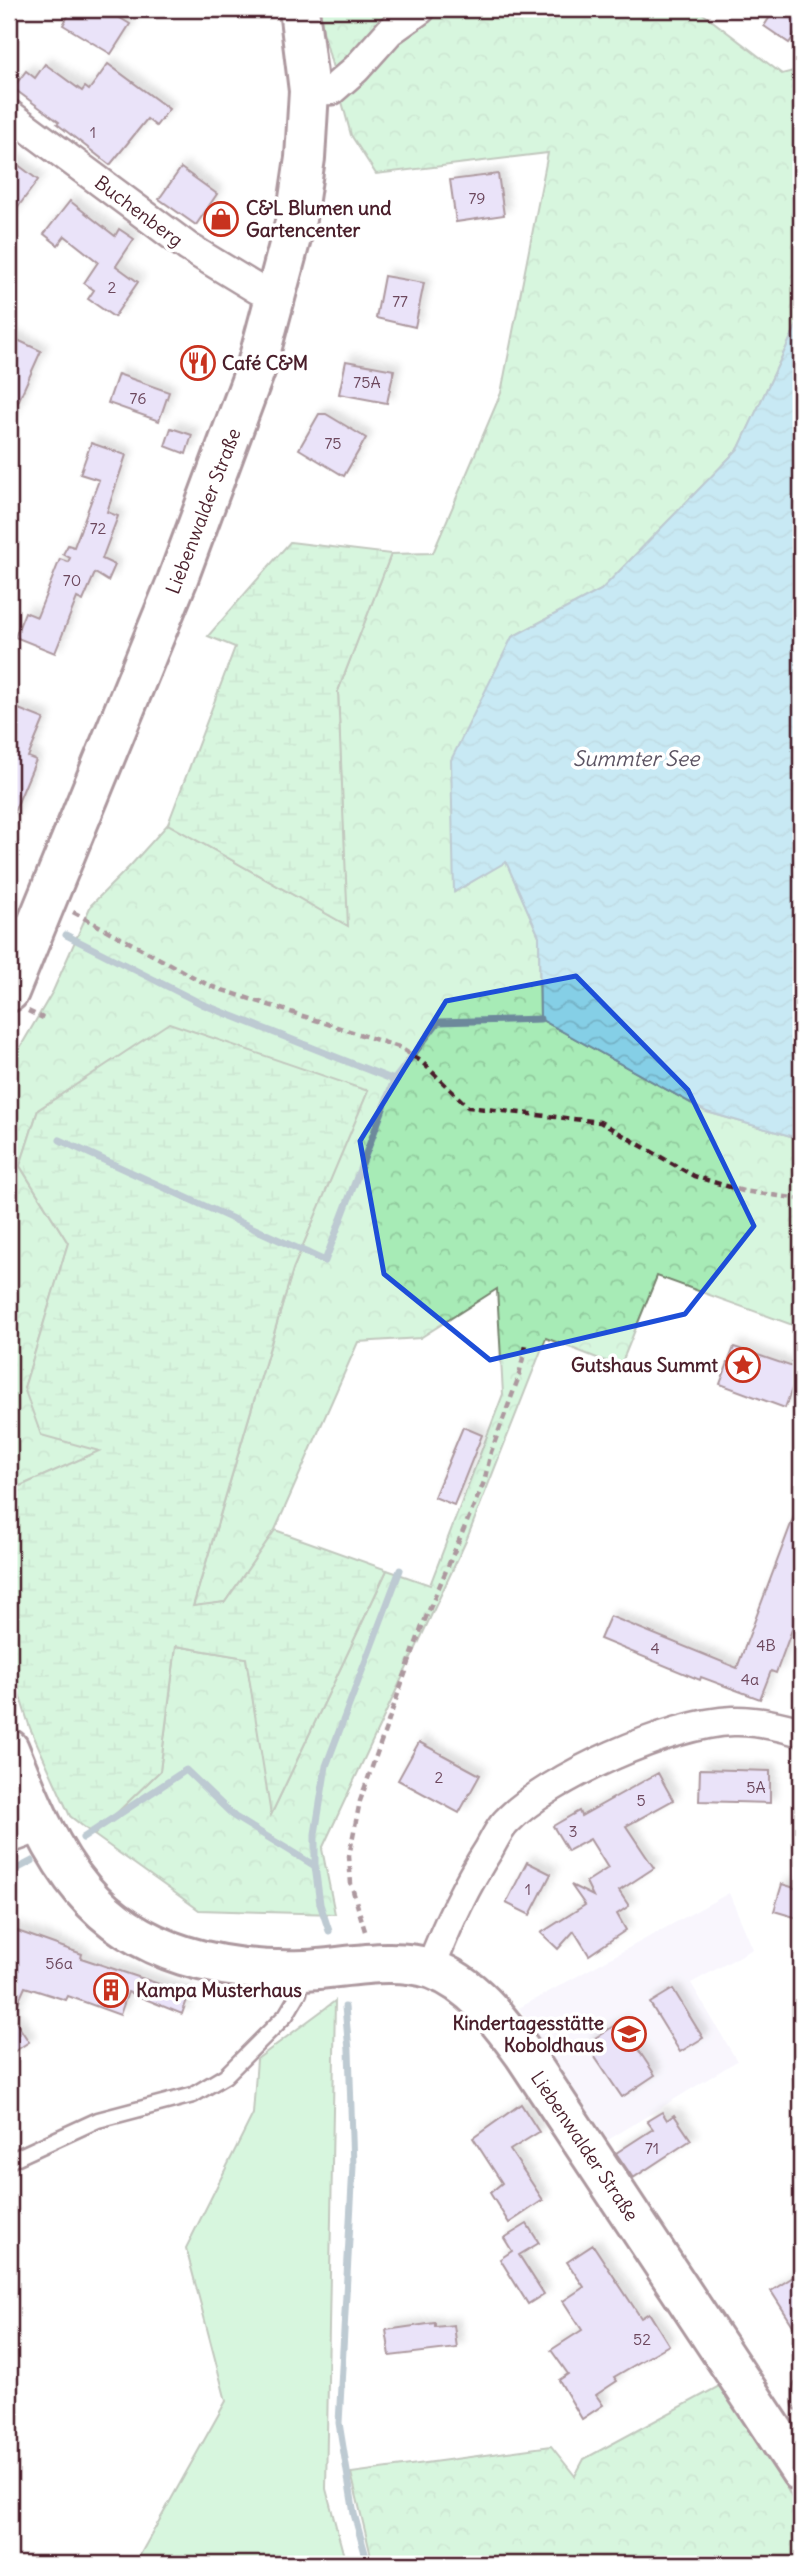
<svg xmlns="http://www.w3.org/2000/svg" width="810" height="2573" font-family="Delius,sans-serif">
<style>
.built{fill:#f1ecfb}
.green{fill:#a7ebb6;stroke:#788570;stroke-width:2}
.forest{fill:url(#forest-crowns);stroke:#788570;stroke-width:2}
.wetland{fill:url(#wetland-marsh);stroke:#788570;stroke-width:2}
.water{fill:url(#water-waves);stroke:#6d899b;stroke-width:2}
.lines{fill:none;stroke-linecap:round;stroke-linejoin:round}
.stream{stroke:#6d899b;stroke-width:7}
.building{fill:#d1c0f1;stroke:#4a1f2b;stroke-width:2;filter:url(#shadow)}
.lane-casing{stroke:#4a1f2b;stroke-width:19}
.street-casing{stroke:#4a1f2b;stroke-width:33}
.secondary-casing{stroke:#4a1f2b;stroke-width:44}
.path{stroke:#4a1f2b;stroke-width:4.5;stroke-dasharray:7 5;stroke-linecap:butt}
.lane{stroke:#fff;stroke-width:14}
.street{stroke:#fff;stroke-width:28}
.secondary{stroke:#fff;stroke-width:38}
.marked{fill:none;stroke:#1d4ed8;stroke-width:5;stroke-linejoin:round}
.labels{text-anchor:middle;stroke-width:7;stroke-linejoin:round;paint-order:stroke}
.number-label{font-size:16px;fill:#6c475c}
.poi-label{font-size:19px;font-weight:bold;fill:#4a1f2b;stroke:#fff;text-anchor:start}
.street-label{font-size:19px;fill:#4a1f2b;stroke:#fff}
.water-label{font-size:21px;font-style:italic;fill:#5c5463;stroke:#fff}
</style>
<defs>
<pattern id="forest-crowns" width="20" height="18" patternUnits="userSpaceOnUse" patternTransform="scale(1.75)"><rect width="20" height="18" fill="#a7ebb6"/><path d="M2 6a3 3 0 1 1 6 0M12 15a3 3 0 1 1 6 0" fill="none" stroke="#91c99d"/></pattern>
<pattern id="wetland-marsh" width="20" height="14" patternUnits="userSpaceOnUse" patternTransform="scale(1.75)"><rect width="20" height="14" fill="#a7ebb6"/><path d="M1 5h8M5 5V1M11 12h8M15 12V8" fill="none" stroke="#91c99d"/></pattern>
<pattern id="water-waves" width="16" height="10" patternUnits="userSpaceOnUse" patternTransform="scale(1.75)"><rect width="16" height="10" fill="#85cfe6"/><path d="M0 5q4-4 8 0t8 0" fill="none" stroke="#74b1c5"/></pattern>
<filter id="shadow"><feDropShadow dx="6" dy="-6" stdDeviation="3.5" flood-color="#0004"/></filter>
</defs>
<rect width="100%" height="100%" fill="#fff"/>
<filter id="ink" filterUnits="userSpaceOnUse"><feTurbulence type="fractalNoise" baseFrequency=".0143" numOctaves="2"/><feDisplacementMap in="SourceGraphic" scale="14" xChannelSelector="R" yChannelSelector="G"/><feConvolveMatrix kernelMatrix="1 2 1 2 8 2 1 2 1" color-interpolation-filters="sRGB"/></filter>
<g filter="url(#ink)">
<!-- built -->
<path class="built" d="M729,1893L753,1949L691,1983L737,2061L608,2140L519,2008Z"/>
<!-- green -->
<path class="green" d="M335,2001L326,2489L346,2564H135L226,2401L186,2248L253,2114L257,2059Z"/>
<!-- forest -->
<g class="forest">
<path d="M317,9H701L702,13L782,74L801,69V316L739,448L601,590L512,637L455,892L506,861L539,936L540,1019L707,1112L801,1139V1328L657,1276L620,1367L546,1338L466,1541L322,1849L335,1914L199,1910L94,1835L160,1771L176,1646L246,1658L272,1813L387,1570L430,1585L503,1394L497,1289L420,1338L358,1342L275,1530L225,1602L193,1607L293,1269L367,1090L102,1069L38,1110L20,1166L68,1243L24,1388L100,1451L9,1491V1078L18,1051L53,991L91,905L131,865L168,824L347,925L338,691L391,554L433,553L501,393L548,153L376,174L351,135Z"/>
<path d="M721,2385L775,2466L801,2515V2564H373L351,2473L551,2446L575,2476L584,2459Z"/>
</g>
<!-- wetland -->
<g class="wetland">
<path d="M290,542L391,554L338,691L348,926L168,824L235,647L208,636Z"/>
<path d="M169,1023L368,1091L293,1269L193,1606L225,1602L275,1530L387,1570L271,1815L246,1658L176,1646L160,1771L94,1835L70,1816L30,1728L9,1663V1491L99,1451L41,1435L24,1388L68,1243L20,1166L38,1110Z"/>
</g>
<!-- water -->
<path class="water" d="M801,316V1139L707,1112L540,1019L539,936L506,862L454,892L451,760L512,637L601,590L739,448Z"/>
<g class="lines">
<!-- stream -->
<g class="stream">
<path d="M66,935L202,1004L394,1080L438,1022L540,1019"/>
<path d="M60,1140L325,1261L394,1080"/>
<path d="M83,1838L186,1770L235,1817L315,1866"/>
<path d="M9,1873L32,1861"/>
<path d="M329,1931L320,1904L315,1866V1834L326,1766L400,1570"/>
<path d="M345,2007L349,2050L353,2166L339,2423L354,2514L368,2564"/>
</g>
</g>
<!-- building -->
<g class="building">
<path d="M72,9H105L130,24L111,54L63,25Z"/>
<path d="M775,9H801V26L789,43L764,26Z"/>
<path d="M45,64L82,91L85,87L89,90L108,64L169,109L156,126L147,119L110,165L57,124L59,122L13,88L26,71L35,78Z"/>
<path d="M9,158L38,180L9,219Z"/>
<path d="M181,168L217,194L196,225L159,199Z"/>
<path d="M498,174L504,215L456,222L450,180Z"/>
<path d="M70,201L115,236L119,229L134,239L116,266L138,282L114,317L88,299L94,290L84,283L98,262L65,236L58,245L44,234Z"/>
<path d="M384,276L424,283L415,327L376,318Z"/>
<path d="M9,336L41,351L9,422Z"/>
<path d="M346,361L394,370L387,403L339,394Z"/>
<path d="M118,374L169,392L159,421L108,403Z"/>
<path d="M319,414H326L366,438L344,476L299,449Z"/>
<path d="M171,428L192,435L186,454L165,446Z"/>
<path d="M91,443L126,455L107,512L118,516L102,559L115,565L108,581L95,573L83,601L77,598L55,653L15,637L25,612L37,617L60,559L68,562L70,558L63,554L68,545L74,547L99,480L80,474Z"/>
<path d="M16,708L44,719L28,757L36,760L9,824V710L15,712Z"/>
<path d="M734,1347L799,1369L785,1408L720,1384Z"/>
<path d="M463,1427L482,1435L454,1505L434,1497Z"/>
<path d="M800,1500L801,1605L776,1673L771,1671L760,1699L701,1677L700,1680L600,1639L610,1616L737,1668Z"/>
<path d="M419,1742L480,1775L459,1813L398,1780Z"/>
<path d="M700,1769L770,1771V1803L699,1801Z"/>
<path d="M658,1773L673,1800L626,1826L654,1868L619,1891L629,1906L617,1914L626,1930L589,1955L574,1931L558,1949L541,1933L585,1905L571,1885L593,1896L586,1882L608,1868L590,1839L568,1851L553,1826L579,1811L581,1816Z"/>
<path d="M527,1862L551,1874L530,1915L506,1903Z"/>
<path d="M782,1884L801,1890V1919L774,1911Z"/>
<path d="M9,1928L82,1954L81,1958L189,1994L182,2014L128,1992L120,2015L68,1996L66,2000L25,1987L12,2016L29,2042L9,2055Z"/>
<path d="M673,1989L703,2038L680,2052L650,2003Z"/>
<path d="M620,2022L655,2075L622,2097L586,2044Z"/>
<path d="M521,2104L539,2132L510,2150L543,2200L509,2223L490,2193L502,2183L473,2138Z"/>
<path d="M662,2112L667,2120L674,2115L691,2140L633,2178L616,2153L653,2129L647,2121Z"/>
<path d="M527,2224L539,2243L519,2255L544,2294L528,2304L500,2259L512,2251L504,2238Z"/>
<path d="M593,2245L641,2318L649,2313L669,2345L614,2377L617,2381L596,2395L603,2405L582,2419L559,2380L568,2374L551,2350L582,2330L563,2301L584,2287L567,2262Z"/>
<path d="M801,2272V2338L771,2291Z"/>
<path d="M435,2323V2327L454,2325L457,2348L390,2356L386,2330Z"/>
</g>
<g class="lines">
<!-- lane casing -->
<g class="lane-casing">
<g id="lane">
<path d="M9,2161L98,2120L193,2095L225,2076L286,2015L299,1993L304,1971"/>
<path d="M801,2389V2403"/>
</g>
</g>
<!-- street casing -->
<g class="street-casing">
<g id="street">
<path d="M309,91L332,90L356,69L390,31L421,9"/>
<path d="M9,114L188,247L257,289L275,298"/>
<path d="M9,1839L44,1826"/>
<path d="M430,1969C446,1927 465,1886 489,1849C494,1840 499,1829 506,1822C549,1777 671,1723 733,1721C756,1720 780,1726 801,1732"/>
</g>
</g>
<!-- secondary casing -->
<g class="secondary-casing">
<g id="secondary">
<path d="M9,992L177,581L257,365L296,219L305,158L309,91L299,9"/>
<path d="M9,1749C28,1796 49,1850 83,1890C137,1955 224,1973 305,1970C344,1968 394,1956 432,1969C473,1984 499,2020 524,2054L801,2472"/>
</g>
</g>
<!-- path -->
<g class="path">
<path d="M73,912L210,986L399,1047L422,1062L468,1107L600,1122L694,1176L743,1191L801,1199"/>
<path d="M28,1011L43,1018"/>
<path d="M9,1033L17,1037"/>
<path d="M365,1931L351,1884L349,1856L360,1801L421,1629L484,1482L491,1452L518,1379L527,1341"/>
</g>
<!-- lane -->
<use href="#lane" class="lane"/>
<!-- street -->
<use href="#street" class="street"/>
<!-- secondary -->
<use href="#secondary" class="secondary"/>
</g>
</g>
<!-- marked area -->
<path d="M0 0H810V2573H0ZM576,976L688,1090L754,1226L685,1314L490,1360L384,1274L360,1141L446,1001Z" fill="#fff" fill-opacity=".55" fill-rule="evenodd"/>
<path class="marked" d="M576,976L688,1090L754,1226L685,1314L490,1360L384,1274L360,1141L446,1001Z"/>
<!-- icons -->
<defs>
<g id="shop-ring" transform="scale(1.75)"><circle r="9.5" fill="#fff" stroke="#c8321e" stroke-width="1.5"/><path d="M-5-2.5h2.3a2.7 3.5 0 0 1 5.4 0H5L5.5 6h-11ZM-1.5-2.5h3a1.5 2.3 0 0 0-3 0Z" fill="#c8321e"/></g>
<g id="restaurant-ring" transform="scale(1.75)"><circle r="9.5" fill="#fff" stroke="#c8321e" stroke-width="1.5"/><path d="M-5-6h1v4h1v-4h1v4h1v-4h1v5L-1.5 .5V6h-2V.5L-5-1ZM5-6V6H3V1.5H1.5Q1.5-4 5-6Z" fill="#c8321e"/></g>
<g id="sight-ring" transform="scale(1.75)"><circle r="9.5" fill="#fff" stroke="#c8321e" stroke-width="1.5"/><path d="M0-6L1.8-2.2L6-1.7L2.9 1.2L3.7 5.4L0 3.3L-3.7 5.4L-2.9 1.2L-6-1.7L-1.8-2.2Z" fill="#c8321e"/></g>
<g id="building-ring" transform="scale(1.75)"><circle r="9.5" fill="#fff" stroke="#c8321e" stroke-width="1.5"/><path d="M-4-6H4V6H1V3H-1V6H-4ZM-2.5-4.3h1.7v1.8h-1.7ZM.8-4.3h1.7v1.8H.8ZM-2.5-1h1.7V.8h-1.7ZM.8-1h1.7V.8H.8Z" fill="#c8321e"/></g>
<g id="school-ring" transform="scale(1.75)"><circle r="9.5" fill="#fff" stroke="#c8321e" stroke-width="1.5"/><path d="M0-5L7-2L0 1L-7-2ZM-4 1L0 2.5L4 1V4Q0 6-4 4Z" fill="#c8321e"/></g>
</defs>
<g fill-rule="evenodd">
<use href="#shop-ring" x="221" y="219"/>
<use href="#restaurant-ring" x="198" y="363"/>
<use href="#sight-ring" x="743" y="1365"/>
<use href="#building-ring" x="111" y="1990"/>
<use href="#school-ring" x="629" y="2034"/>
</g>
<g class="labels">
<!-- number labels -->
<g class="number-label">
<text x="93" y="138">1</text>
<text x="477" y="204">79</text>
<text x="112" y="293">2</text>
<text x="400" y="307">77</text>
<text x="367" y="388">75A</text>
<text x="138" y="404">76</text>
<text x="333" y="449">75</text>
<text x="98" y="534">72</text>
<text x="72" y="586">70</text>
<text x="766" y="1651">4B</text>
<text x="655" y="1654">4</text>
<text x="750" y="1685">4a</text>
<text x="439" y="1783">2</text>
<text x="756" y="1793">5A</text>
<text x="641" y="1806">5</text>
<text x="573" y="1837">3</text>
<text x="528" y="1895">1</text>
<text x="59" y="1969">56a</text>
<text x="652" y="2154">71</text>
<text x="642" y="2345">52</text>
</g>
<!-- poi labels -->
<g class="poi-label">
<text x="246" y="215">C&amp;L Blumen und<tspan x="246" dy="22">Gartencenter</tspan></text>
<text x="222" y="370">Café C&amp;M</text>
<text x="718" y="1372" text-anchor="end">Gutshaus Summt</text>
<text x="136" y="1997">Kampa Musterhaus</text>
<text x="604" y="2030" text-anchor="end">Kindertagesstätte<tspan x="604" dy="22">Koboldhaus</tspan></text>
</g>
<!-- street labels -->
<g class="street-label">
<text transform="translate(139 211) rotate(37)" y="7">Buchenberg</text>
<text transform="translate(203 511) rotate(-69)" y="7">Liebenwalder Straße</text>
<text transform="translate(585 2146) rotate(56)" y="7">Liebenwalder Straße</text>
</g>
<!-- water labels -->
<g class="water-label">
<text x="636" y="766">Summter See</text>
</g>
</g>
<!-- margin -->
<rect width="810" height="2573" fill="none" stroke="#fff" stroke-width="35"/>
<rect x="18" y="18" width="775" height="2538" fill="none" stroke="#4a1f2b" stroke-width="2.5" filter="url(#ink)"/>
</svg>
